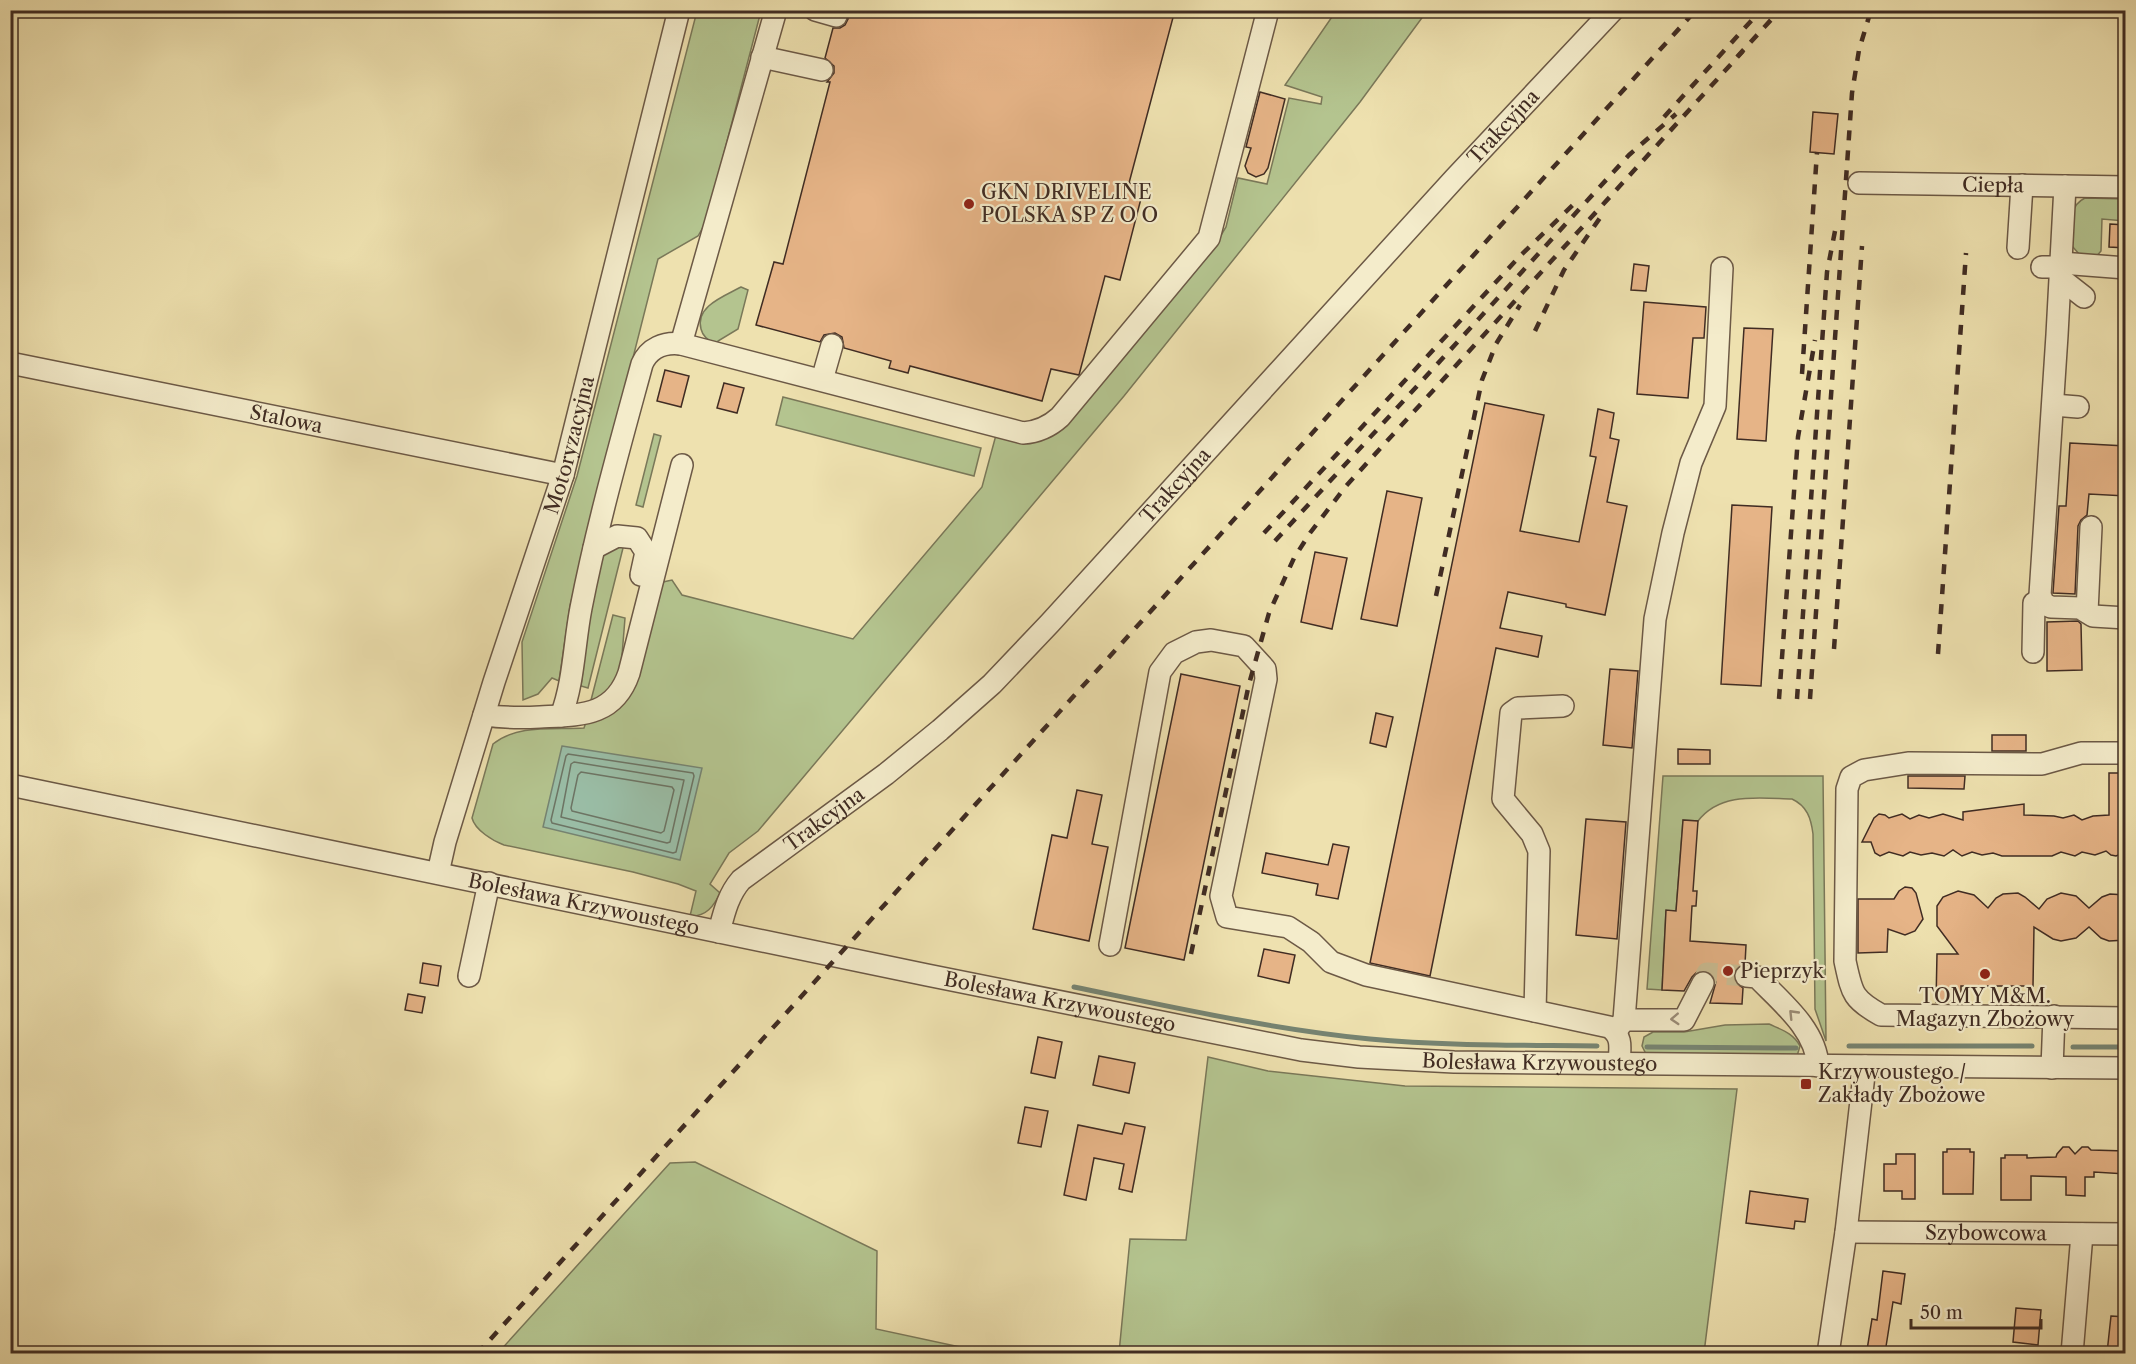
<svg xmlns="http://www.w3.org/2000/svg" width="2136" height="1364" font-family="'Libre Caslon Text',serif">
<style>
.green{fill:#b4c48f;stroke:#7a7859;stroke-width:1.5}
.water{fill:#9abea7;stroke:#768472;stroke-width:1.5}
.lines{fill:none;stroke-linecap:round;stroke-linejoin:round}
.shore{stroke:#6d7565;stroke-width:1.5}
.stream{stroke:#768472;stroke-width:5}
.building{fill:#e6b487;stroke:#402c23;stroke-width:1.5}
.minor-tunnel{stroke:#cbbd93;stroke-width:21;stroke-dasharray:21 10;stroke-linecap:butt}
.minor-casing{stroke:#6c5946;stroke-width:24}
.minor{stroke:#f4eccb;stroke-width:21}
.rail{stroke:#402c23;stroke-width:4.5;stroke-dasharray:10 10;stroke-linecap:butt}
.oneway{stroke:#9a8c77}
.poi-dot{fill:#8f2418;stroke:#f4eccb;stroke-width:2}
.labels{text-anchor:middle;stroke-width:4.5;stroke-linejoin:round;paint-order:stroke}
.street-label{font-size:20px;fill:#402c23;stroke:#f4eccb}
.poi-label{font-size:20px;fill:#402c23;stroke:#f4eccb;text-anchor:start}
</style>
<rect width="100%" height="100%" fill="#eee1af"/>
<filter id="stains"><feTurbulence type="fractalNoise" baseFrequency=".00333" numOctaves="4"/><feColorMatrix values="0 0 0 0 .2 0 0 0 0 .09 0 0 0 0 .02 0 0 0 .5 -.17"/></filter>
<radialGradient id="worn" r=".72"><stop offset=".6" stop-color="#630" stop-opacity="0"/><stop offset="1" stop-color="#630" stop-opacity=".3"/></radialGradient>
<!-- green -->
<g class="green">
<path d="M697,11H761L706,222L698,236L658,259L570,606L559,681L552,678L538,694L523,700L522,642L577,476Z"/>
<path d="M1336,11H1427L1360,102L1124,396L758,831L729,853L710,884L720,893C714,906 706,917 690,916L696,891L678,884L633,872L504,845C493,841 475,830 472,818L493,744C517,724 554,730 584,728L586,722L602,717L663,582L672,580L682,595L853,639L982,487L996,435L1021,441L1214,247L1226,227L1238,178L1267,184L1289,98L1321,104L1322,97L1285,85Z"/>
<path d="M2085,198L2125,199V221L2102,219L2101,251L2095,258L2080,255L2072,246C2072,229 2066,207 2085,198Z"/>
<path d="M741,287L748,290L738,329L718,341L717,345C710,342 703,338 701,329C695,306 725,296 741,287Z"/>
<path d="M783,397L981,448L974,476L776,425Z"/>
<path d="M654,434L661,436L643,507L636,505Z"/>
<path d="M624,544L588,688L581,686L590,612L602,555Z"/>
<path d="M613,615L625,618L621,668L612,688L590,704Z"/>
<path d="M1663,776H1823L1826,1041L1815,1009L1813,834C1811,818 1807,806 1792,799C1758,798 1720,792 1698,821L1683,820L1676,911H1666L1662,990L1647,989Z"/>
<path d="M1769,1024C1782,1030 1793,1033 1800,1046L1797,1056L1646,1054L1642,1046L1644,1037L1653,1032H1684L1725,1025Z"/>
<path d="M1208,1057L1268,1071L1405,1086L1737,1089L1704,1353H1119L1130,1239L1186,1240Z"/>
<path d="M695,1162L877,1251L876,1329L988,1353H498L670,1163Z"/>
</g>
<!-- water -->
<path class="water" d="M562,746L702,768L680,860L543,827Z"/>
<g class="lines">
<!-- shore -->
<g class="shore">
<path d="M568,754L693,773L694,776L676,852L673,853L552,823L551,820L566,756Z"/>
<path d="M574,762L684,780L670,842L667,843L561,817L571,764Z"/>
<path d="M581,772L672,787L674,790L664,831L661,833L572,811L571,808L578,775Z"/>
</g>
<!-- stream -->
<g class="stream">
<path d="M1074,987C1172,1007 1270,1029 1370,1039C1445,1046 1522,1045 1597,1046"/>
<path d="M1849,1046H2032"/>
<path d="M1647,1047L1796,1048"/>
<path d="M2073,1047H2126"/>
</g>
</g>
<!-- building -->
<g class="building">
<path d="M847,10H1175L1129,183L1144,187L1120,280L1105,276L1079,375L1051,369L1042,401L910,366L908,373L889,368L891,361L844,348L842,337L835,333L824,335L820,342L756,325L774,262L783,264L830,82H827L834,73V66L825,58L833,28H840L845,25L848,19Z"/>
<path d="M1260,92L1285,99L1268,168L1264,174L1256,177L1248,173L1245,166L1251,148L1246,147Z"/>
<path d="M1813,112L1838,114L1834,154L1810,152Z"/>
<path d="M2110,224L2126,225V248L2109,247Z"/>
<path d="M1634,264L1649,266L1646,291L1631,290Z"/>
<path d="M1644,302L1706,307L1704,338H1693L1688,398L1637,394Z"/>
<path d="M1744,328L1773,329L1766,441L1737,439Z"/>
<path d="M665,370L689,376L681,407L657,401Z"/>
<path d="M724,383L744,388L737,413L717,408Z"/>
<path d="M1485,403L1544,415L1520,531L1579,542L1596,457L1590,456L1598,409L1614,413L1610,438L1619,440L1607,502L1627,506L1605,615L1566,607V604L1508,592L1500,628L1542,636L1538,657L1496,648L1430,976L1370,963Z"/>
<path d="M2070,443L2126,446V496L2089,494L2087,515L2081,520L2078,526L2075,594L2053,593L2059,506H2066Z"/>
<path d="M1387,491L1422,498L1397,626L1361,619Z"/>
<path d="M1732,505L1772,507L1761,686L1721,684Z"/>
<path d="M1315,552L1347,558L1332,629L1301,622Z"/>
<path d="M2078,621L2081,624L2082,670L2047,671V622Z"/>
<path d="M1610,669L1638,671L1632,748L1603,745Z"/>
<path d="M1181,674L1240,686L1184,960L1125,948Z"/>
<path d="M1376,713L1393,717L1386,747L1370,743Z"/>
<rect x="1992" y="735" width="34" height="16"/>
<path d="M1678,749L1710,750V764H1678Z"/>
<path d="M2109,773H2126V805H2121L2125,826L2119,836L2124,849L2121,854L2116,856L2111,855L2106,851L2095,855L2082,852L2075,856L2061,852L2052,856H2002L1993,853L1982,855L1972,852L1962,856L1953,850L1944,856L1932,853L1921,855L1910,852L1903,856L1889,852L1880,856L1875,853L1871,842H1862L1874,818L1879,814L1885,815L1889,818L1902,814L1910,819L1919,815L1929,818L1943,814L1963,820V812L2024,804V815L2054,816L2063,818L2074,815L2082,820L2093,816L2109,815Z"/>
<path d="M1908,776H1965L1964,789L1908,788Z"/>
<path d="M1077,790L1102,795L1092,844L1108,847L1089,941L1033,929L1052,835L1067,838Z"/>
<path d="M1586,819L1626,822L1617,939L1576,935Z"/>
<path d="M1683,820L1698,821L1693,891H1697L1696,906H1692L1690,941L1746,945L1745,964L1736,968L1733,975L1735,982L1743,988L1742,1004L1710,1003L1716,982L1709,972L1703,970L1697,972L1692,977L1684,991L1662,990L1666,910L1676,911Z"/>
<path d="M1333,844L1349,847L1338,899L1316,895L1318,884L1262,873L1266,853L1328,865Z"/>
<path d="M1905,887L1912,888L1916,893L1923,919L1915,931L1905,935L1888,929L1887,952L1858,953V899H1894L1899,891Z"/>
<path d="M1958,891L1974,895L1988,908L1996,898L2003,894L2018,893L2025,897L2039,909L2047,899L2061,893L2076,896L2089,908L2102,897L2110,894L2126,895V940L2109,941L2101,938L2089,927L2076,938L2061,941L2053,939L2034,927L2033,986H1961V1001L1936,1002L1937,954H1958L1937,926V906L1943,897Z"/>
<path d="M1264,949L1295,955L1289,983L1258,976Z"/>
<path d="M423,963L441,966L438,986L420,983Z"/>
<path d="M408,994L425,997L422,1013L405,1010Z"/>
<path d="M1038,1037L1062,1042L1055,1078L1031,1073Z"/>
<path d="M1099,1056L1135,1063L1129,1093L1093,1085Z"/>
<path d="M1025,1107L1048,1111L1041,1147L1018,1143Z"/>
<path d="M1125,1123L1145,1127L1132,1192L1119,1189L1124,1164L1094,1158L1086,1200L1064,1195L1078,1125L1122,1134Z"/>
<path d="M2063,1147H2069L2075,1154L2082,1147H2088L2091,1150L2126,1151V1174L2094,1172V1177H2085V1196L2066,1195V1177L2031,1176V1200H2001V1158H2005V1155H2027V1158L2056,1157L2057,1154Z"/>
<path d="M1947,1149H1970V1152H1974L1973,1194H1943V1152H1947Z"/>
<path d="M1896,1154H1915V1199H1902V1191H1884V1164H1896Z"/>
<path d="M1750,1191L1808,1199L1805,1222L1795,1221L1794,1229L1746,1223Z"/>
<path d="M1883,1271L1905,1274L1901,1304L1893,1302L1885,1353L1867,1350L1872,1319L1877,1320Z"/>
<path d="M2016,1308L2041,1310L2038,1345L2013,1342Z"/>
<path d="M2111,1316L2126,1317V1353H2107Z"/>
</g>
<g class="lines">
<!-- minor-tunnel -->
<path class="minor-tunnel" d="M1703,983L1707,973L1746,976"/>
<!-- minor casing -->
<g class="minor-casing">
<g id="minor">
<path d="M815,10L836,16"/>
<path d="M762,57L822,70"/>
<path id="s1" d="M1859,183L2126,187"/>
<path d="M2065,186L2057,335L2040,595L2044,604L2051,607L2080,608L2093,616L2126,618"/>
<path d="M2018,248L2022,185"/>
<path d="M2061,263L2126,268"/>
<path d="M2042,267H2061"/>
<path d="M2061,279L2084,297"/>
<path d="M681,344L776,10"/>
<path id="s2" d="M10,363L563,475"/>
<path d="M822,380L832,345"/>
<path d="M2053,405L2078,407"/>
<path d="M594,548L617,536L637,538L646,552L641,575"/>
<path d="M2087,612L2091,527"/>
<path d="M2033,652L2034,603"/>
<path d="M484,715C503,718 521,718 540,717C580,715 614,717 629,673L682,465"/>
<path d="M561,716C574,682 574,644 581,608C597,526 620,445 642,364C649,348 664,342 681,344L1023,433C1038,432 1049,427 1060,417L1209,238L1268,10"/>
<path d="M2126,753H2081L2042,764L1908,763L1864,770L1851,777L1847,789L1845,961C1852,993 1852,999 1881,1015L2126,1018"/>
<path id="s3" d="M10,785L927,975L1301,1050L1359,1057L1454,1062L2126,1068"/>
<path id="s4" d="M438,873L445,842L494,682L563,475L679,10"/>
<path id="s5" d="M719,932C724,913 728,895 741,880L886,774L940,730L992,684L1050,623L1455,178L1613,10"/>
<path d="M1110,945L1160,672L1174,653L1196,642L1211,640L1244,646L1265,669L1266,679L1221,896L1227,917L1288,927L1311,942L1331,962L1366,975L1609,1027C1623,1036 1620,1048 1619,1063"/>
<path d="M469,976L489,883"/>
<path d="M1746,976L1757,977C1781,1002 1816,1029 1818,1066"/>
<path d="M1535,1011L1539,851L1532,834L1503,799L1511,713L1518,708L1563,706"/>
<path d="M1624,1020H1684L1703,983"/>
<path d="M1616,1031L1624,1020L1655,619L1673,533L1691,463L1715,406L1722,268"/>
<path d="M2052,1068L2054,1016"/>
<path id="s6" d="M1846,1232L2126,1234"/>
<path d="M1828,1354L1846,1232L1865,1066"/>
<path d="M2072,1354L2082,1234"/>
</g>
</g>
<!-- minor -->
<use href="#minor" class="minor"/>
<!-- rail -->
<g class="rail">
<path d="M1737,57L1780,10"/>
<path d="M1664,117L1761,10"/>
<path d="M1535,331L1564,270L1602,215"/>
<path d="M1802,374L1817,152"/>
<path d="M1264,533L1520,256L1578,200"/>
<path d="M1275,541L1629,155L1676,114"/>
<path d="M1436,596L1482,380L1496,344L1520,305"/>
<path d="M1834,649L1862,246"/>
<path d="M1938,654L1966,253"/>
<path d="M1779,699L1798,437L1815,340"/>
<path d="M1797,699L1827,272L1835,231"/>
<path d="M1810,699L1852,93L1859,50L1871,10"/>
<path d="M1191,954L1249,684L1269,613L1294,558L1310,533L1346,486L1743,51"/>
<path d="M477,1354L1696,10"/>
</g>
</g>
<!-- one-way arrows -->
<defs><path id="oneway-chevron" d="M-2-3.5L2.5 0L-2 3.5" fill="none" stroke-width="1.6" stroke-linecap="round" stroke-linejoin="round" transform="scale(1.5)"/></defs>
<g class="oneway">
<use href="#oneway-chevron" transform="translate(1793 1014) rotate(-134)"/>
<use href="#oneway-chevron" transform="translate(1675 1019) rotate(177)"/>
</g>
<!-- markers -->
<g class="poi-dot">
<circle cx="969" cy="204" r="6"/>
<circle cx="1728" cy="971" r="6"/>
<circle cx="1985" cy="974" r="6"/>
<rect x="1800" y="1078" width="12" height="12" rx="3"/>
</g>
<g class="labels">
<!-- street labels -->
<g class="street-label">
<text dy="7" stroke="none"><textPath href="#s5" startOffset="1132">Trakcyjna</textPath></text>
<text dy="7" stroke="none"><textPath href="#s1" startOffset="134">Ciepła</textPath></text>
<text dy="7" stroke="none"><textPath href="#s2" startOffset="282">Stalowa</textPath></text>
<text dy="7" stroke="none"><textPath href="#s4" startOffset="448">Motoryzacyjna</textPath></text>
<text dy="7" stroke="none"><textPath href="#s5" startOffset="646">Trakcyjna</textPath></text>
<text dy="7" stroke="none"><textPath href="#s5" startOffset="160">Trakcyjna</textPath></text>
<text dy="7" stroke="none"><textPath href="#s3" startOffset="586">Bolesława Krzywoustego</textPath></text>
<text dy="7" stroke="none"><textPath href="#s3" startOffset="1072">Bolesława Krzywoustego</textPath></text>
<text dy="7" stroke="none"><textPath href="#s3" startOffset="1557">Bolesława Krzywoustego</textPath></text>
<text dy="7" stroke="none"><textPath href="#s6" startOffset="140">Szybowcowa</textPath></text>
</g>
<!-- poi labels -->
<g class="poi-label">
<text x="981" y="199">GKN DRIVELINE<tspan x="981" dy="23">POLSKA SP Z O O</tspan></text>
<text x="1740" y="978">Pieprzyk</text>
<text x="1985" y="1003" text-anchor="middle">TOMY M&amp;M.<tspan x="1985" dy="23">Magazyn Zbożowy</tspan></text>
<text x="1818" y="1079">Krzywoustego /<tspan x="1818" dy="23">Zakłady Zbożowe</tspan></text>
</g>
</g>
<!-- margin -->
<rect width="2136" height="1364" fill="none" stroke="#eee1af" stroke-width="36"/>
<rect x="12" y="12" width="2112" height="1340" fill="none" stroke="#402c23" stroke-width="3"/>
<rect x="18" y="18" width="2100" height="1328" fill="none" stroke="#402c23" stroke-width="1.5"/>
<!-- scale -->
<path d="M1911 1319v9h130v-9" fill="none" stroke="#402c23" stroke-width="3"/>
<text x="1920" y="1319" font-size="18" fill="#402c23" stroke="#f4eccb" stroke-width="4.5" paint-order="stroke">50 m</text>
<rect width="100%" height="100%" filter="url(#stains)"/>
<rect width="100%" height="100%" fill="url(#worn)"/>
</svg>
